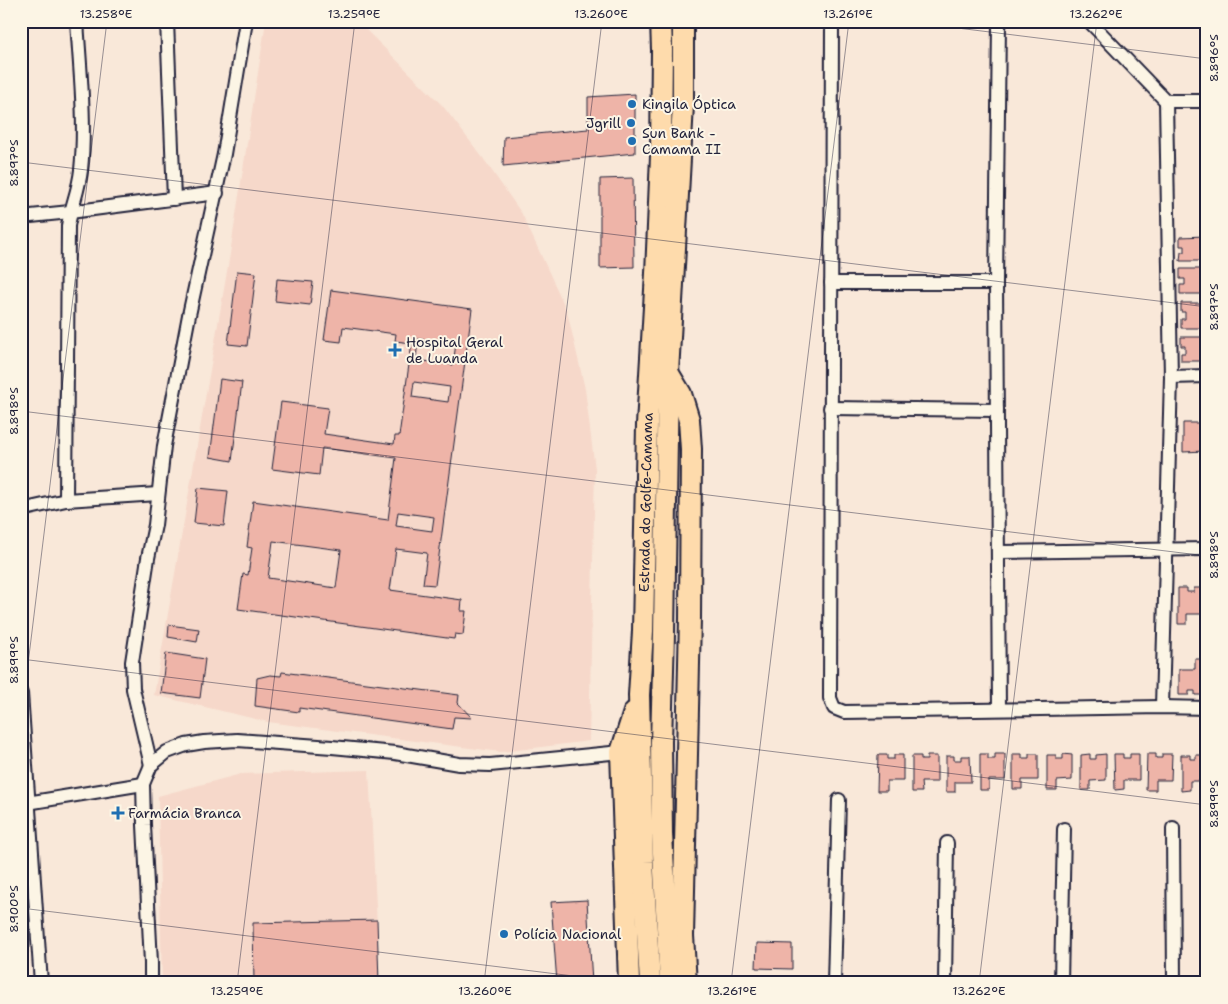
<svg xmlns="http://www.w3.org/2000/svg" width="1228" height="1004" font-family="'Shantell Sans',sans-serif">
<style>
.built{fill:#f6d8ca}
.building{fill:#eeb4a8;stroke:#22223b;fill-rule:evenodd}
.lines{fill:none;stroke-linecap:round;stroke-linejoin:round}
.minor-casing{stroke:#22223b;stroke-width:16}
.trunk-casing{stroke:#22223b;stroke-width:24}
.minor{stroke:#fcf5e5;stroke-width:12}
.trunk{stroke:#fedbac;stroke-width:20}
.ticks{fill:none;stroke:#22223b;stroke-width:1;stroke-opacity:0.45}
.poi-dot{fill:#1f6fb2;stroke:#fcf5e5;stroke-width:2}
.labels{text-anchor:middle;stroke-width:4;stroke-linejoin:round;paint-order:stroke}
.poi-label{font-size:14px;fill:#22223b;stroke:#fcf5e5;text-anchor:start}
.street-label{font-size:14px;fill:#22223b;stroke:#fcf5e5}
.neatline{fill:none;stroke:#22223b;stroke-width:2}
.ticks-label{font-size:12px;text-anchor:middle;fill:#22223b}
</style>
<rect width="100%" height="100%" fill="#f9e8d9"/>
<filter id="ink" filterUnits="userSpaceOnUse"><feTurbulence type="fractalNoise" baseFrequency=".02" numOctaves="2"/><feDisplacementMap in="SourceGraphic" scale="10" xChannelSelector="R" yChannelSelector="G"/><feConvolveMatrix kernelMatrix="1 2 1 2 8 2 1 2 1" color-interpolation-filters="sRGB"/></filter>
<g filter="url(#ink)">
<!-- built -->
<g class="built">
<path d="M266,21H357L442,105L483,158L522,214L567,311L585,389L595,469L589,741L501,752L268,722L154,695L229,260Z"/>
<path d="M369,770L380,983H162L158,796L241,774Z"/>
</g>
<!-- building -->
<g class="building">
<path d="M635,94V153L503,166L504,137L588,129V97Z"/>
<path d="M633,178L634,267L600,268V179Z"/>
<path d="M1206,236L1207,261H1180L1181,252H1185V246H1180V237Z"/>
<path d="M1180,269H1206L1207,294H1180V285H1185V279H1180Z"/>
<path d="M237,271L256,273L247,346L228,344Z"/>
<path d="M277,279L313,282L310,305L275,301Z"/>
<path d="M331,290L472,309L435,585L423,584L427,553L396,549L390,590L462,600L461,611H466L463,635L455,634L454,639L238,609L243,574L248,575L252,548L247,547L253,501L388,520L396,458L322,448L319,475L272,469L281,402L328,408L324,434L394,444L395,436H399L412,343L395,341L396,334L343,327L341,342L324,340ZM418,339L456,343L453,365L416,360ZM414,382L450,387L448,402L412,397ZM398,512L434,517L432,531L396,526ZM273,541L341,550L336,588L268,578Z"/>
<path d="M1181,303H1207V328H1181V319H1185V312H1181Z"/>
<path d="M1181,337H1207V361H1181V353H1185V346H1181Z"/>
<path d="M220,379L242,382L232,461L210,457Z"/>
<path d="M1183,423H1204L1205,451L1183,452Z"/>
<path d="M198,488L228,491L224,526L194,523Z"/>
<path d="M1178,588H1187V592H1194V588H1203V614H1187V624H1178Z"/>
<path d="M169,625L199,629L197,642L168,637Z"/>
<path d="M166,653L205,659L200,698L161,693Z"/>
<path d="M1195,659H1204V695H1195V691H1189V695H1179V669H1195Z"/>
<path d="M282,672L459,695L458,703L472,718L454,717L452,729L299,708V712L255,706L257,678L270,675L281,676Z"/>
<path d="M980,754H988V759H995V754H1005V780H989V790H980Z"/>
<path d="M1013,754H1022V758H1029V754H1038V780H1022V789H1013Z"/>
<path d="M1063,754L1072,755V780L1057,781V790H1047V755H1056V759H1063Z"/>
<path d="M1090,754V759H1096V755L1106,754V780L1090,781V790H1081V755Z"/>
<path d="M1114,754H1123V758H1130V754H1139V780H1124V789L1115,790Z"/>
<path d="M1147,754H1156V758H1162V754H1172L1171,780H1156V790H1146Z"/>
<path d="M878,755H887V759H894V755H903V781H887V791H877Z"/>
<path d="M1181,755H1190V759H1196V755H1206V781H1190V790L1181,791Z"/>
<path d="M912,756H921V760H927V756H937V782H921L922,792H912Z"/>
<path d="M946,756H954V760H961V756H970L971,782H955V792H946Z"/>
<path d="M587,900L592,983H557L551,902Z"/>
<path d="M377,920L379,983H254L253,923Z"/>
<path d="M757,943L792,944V969L756,968Z"/>
</g>
<g class="lines">
<!-- minor casing -->
<g class="minor-casing">
<g id="minor">
<path d="M167,21L174,199"/>
<path d="M832,21L830,698L834,708L844,712L1162,707L1207,708"/>
<path d="M1089,21L1166,101H1207"/>
<path d="M21,217L70,212L217,193"/>
<path d="M831,283H996"/>
<path d="M1171,377L1207,376"/>
<path d="M830,408L997,410"/>
<path d="M66,500L68,226C71,207 79,190 81,170C86,122 80,70 77,21"/>
<path d="M21,510L66,500L158,494"/>
<path d="M998,552L1207,549"/>
<path d="M21,693L41,983"/>
<path d="M1162,707L1171,377L1166,101"/>
<path d="M999,709L996,283L999,24L1002,21"/>
<path d="M151,765L133,689L132,662L148,558L155,525L164,446L189,315L224,154L246,21"/>
<path d="M21,804L143,784"/>
<path d="M1173,828L1174,983"/>
<path d="M151,983V963L144,825L143,784L151,765L167,752L186,745L204,742L237,740L332,747L395,753L459,764L490,765L621,752"/>
<path d="M834,983L839,800"/>
<path d="M945,983L947,843"/>
<path d="M1061,983L1064,829"/>
</g>
</g>
<!-- trunk casing -->
<g class="trunk-casing">
<g id="trunk">
<path d="M669,374L681,394L689,420L691,449L690,618L683,936L686,983"/>
<path d="M629,983L621,752L634,712"/>
<path id="s1" d="M650,983L643,862L639,695L643,631L647,425L656,273L661,156L662,50L661,21"/>
<path d="M670,983L662,834L661,742L664,634L668,373L683,105V21"/>
</g>
</g>
<!-- minor -->
<use href="#minor" class="minor"/>
<!-- trunk -->
<use href="#trunk" class="trunk"/>
</g>
</g>
<!-- ticks -->
<path class="ticks" d="M901,21L1207,59M21,162L1207,307M21,411L1207,556M21,659L1207,805M21,721L107,21M21,908L630,983M237,983L355,21M484,983L602,21M731,983L849,21M979,983L1097,21"/>
<!-- markers -->
<g class="poi-dot">
<circle cx="632" cy="104" r="5"/>
<circle cx="631" cy="123" r="5"/>
<circle cx="632" cy="141" r="5"/>
<path d="M392.5 342.5h5v5h5v5h-5v5h-5v-5h-5v-5h5z"/>
<path d="M115.5 805.5h5v5h5v5h-5v5h-5v-5h-5v-5h5z"/>
<circle cx="504" cy="934" r="5"/>
</g>
<g class="labels">
<!-- poi labels -->
<g class="poi-label">
<text x="642" y="109">Kingila Óptica</text>
<text x="621" y="128" text-anchor="end">Jgrill</text>
<text x="642" y="138">Sun Bank -<tspan x="642" dy="16">Camama II</tspan></text>
<text x="406" y="347">Hospital Geral<tspan x="406" dy="16">de Luanda</tspan></text>
<text x="128" y="818">Farmácia Branca</text>
<text x="514" y="939">Polícia Nacional</text>
</g>
<!-- street labels -->
<g class="street-label">
<text dy="5" stroke="none"><textPath href="#s1" startOffset="481">Estrada do Golfe-Camama</textPath></text>
</g>
</g>
<!-- margin -->
<rect width="1228" height="1004" fill="none" stroke="#fcf5e5" stroke-width="55"/>
<rect x="28" y="28" width="1172" height="948" class="neatline"/>
<g class="ticks-label">
<text x="106" y="18">13.258°E</text>
<text x="354" y="18">13.259°E</text>
<text x="601" y="18">13.260°E</text>
<text x="848" y="18">13.261°E</text>
<text x="1096" y="18">13.262°E</text>
<text transform="translate(1214 58) rotate(-90)" y="4">8.896°S</text>
<text transform="translate(14 163) rotate(-90)" y="4">8.897°S</text>
<text transform="translate(1214 307) rotate(-90)" y="4">8.897°S</text>
<text transform="translate(14 411) rotate(-90)" y="4">8.898°S</text>
<text transform="translate(1214 555) rotate(-90)" y="4">8.898°S</text>
<text transform="translate(14 660) rotate(-90)" y="4">8.899°S</text>
<text transform="translate(1214 804) rotate(-90)" y="4">8.899°S</text>
<text transform="translate(14 909) rotate(-90)" y="4">8.900°S</text>
<text x="237" y="995">13.259°E</text>
<text x="485" y="995">13.260°E</text>
<text x="732" y="995">13.261°E</text>
<text x="979" y="995">13.262°E</text>
</g>
</svg>
